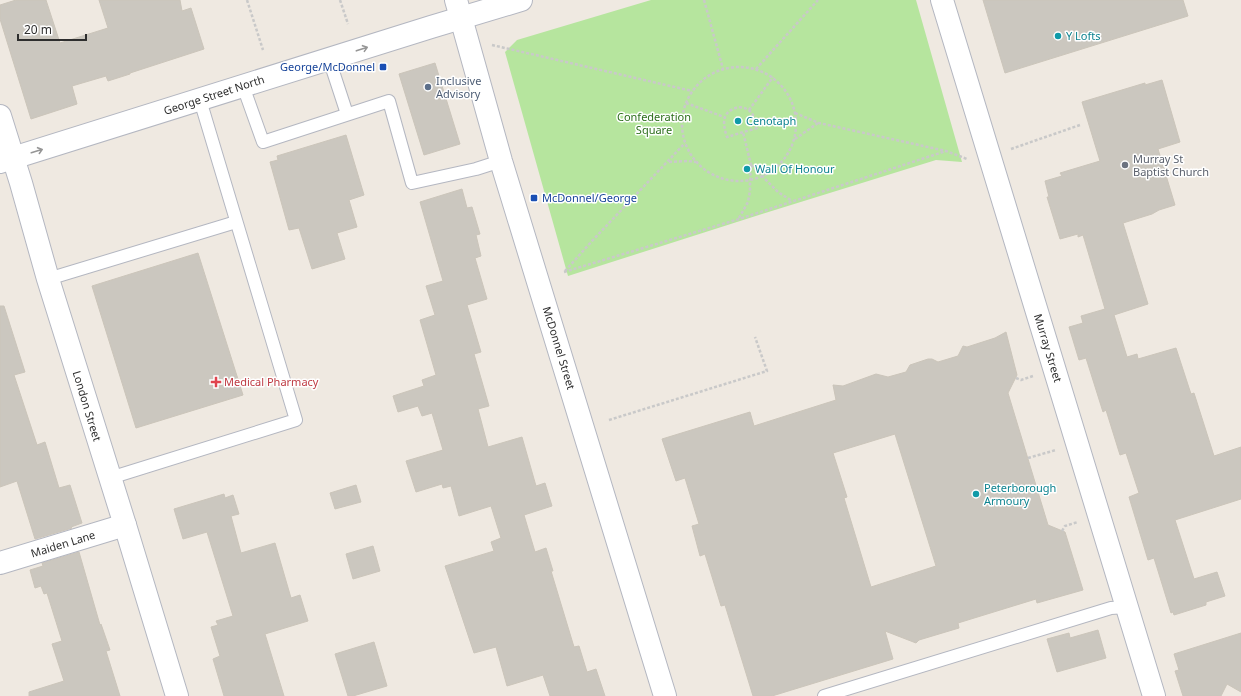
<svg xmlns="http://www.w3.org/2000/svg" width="1241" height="696" font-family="'Noto Sans',sans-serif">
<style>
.green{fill:#b6e59e}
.building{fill:#cbc7bf;stroke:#cbc5ba;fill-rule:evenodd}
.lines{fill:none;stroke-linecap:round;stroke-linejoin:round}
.lane-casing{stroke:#b4b7c1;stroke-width:14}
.street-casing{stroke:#b4b7c1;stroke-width:24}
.secondary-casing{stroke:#b4b7c1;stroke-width:24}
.path{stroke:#c9c9c9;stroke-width:2.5;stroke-dasharray:3 2;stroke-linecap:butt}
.lane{stroke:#fff;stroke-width:12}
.street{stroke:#fff;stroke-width:22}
.secondary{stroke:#fff;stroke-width:22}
.oneway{stroke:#969696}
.culture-dot{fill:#0f9aa8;stroke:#fff;stroke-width:1.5}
.transit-dot{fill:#1a4fb4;stroke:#fff;stroke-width:1.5}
.service-dot{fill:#5c6f8a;stroke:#fff;stroke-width:1.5}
.worship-dot{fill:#6b7280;stroke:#fff;stroke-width:1.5}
.health-dot{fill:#e0444e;stroke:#fff;stroke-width:1.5}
.labels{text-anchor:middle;stroke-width:3;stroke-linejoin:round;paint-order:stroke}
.culture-label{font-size:11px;fill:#0d838f;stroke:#fff;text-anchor:start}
.transit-label{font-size:11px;fill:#164399;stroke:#fff;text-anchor:end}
.service-label{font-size:11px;fill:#4e5e75;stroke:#fff;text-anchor:start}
.street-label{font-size:11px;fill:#2e2e2e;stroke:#fff}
.park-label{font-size:11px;fill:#2c6e1b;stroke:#fff}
.worship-label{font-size:11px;fill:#5b616d;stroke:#fff;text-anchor:start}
.health-label{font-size:11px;fill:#be3a42;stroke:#fff;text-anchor:start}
</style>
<rect width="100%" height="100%" fill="#efe9e1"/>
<!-- green -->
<path class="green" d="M651,0H916L962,162L936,160L762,214L568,276L505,52L517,40Z"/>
<!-- building -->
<g class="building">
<path d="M16,0H46L60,43L108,28L99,0H180L182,11L191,8L204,49L130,73V74L108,81L106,76L72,86L77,104L31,119L0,19V5Z"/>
<path d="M983,0H1183L1188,16L1005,73Z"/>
<path d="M435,63L460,144L424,155L399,74Z"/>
<path d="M1162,80L1180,142L1158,149L1175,205L1159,210L1152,214L1123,223L1148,304L1114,315L1127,357L1137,354L1138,359L1176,348L1191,394L1194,393L1214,456L1241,447V499L1175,520L1194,579L1217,572L1225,596L1206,602V605L1174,615L1173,612L1171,613L1154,558L1148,560L1129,497L1139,493L1126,453L1120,455L1106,410L1103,412L1086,358L1079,360L1069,327L1083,323L1081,316L1105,309L1083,235L1078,237V234L1060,239L1047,197H1049L1045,181L1062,176L1060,173L1100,161L1082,102L1145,83V85Z"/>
<path d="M346,135L364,195L349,200L357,227L337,233L345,259L312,269L299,228L289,230L270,162L278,160L277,156Z"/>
<path d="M462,189L467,208L472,207L480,234L476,235L481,256L475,258L487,299L467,305L481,352L474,354L489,406L478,409L488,447L522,437L536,486L545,483L552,506L524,515L535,552L546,548L553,571H551L574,647L579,646L587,672L596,669L605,696H550L543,675L507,686L496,647L474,653L445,566L494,551L491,542L501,538L491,506L459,516L451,486L443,488L442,484L416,492L406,461L443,450L432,413L422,416L418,406L398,412L393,396L424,386L422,380L436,375L420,320L435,315L426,286L443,281L420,202Z"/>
<path d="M198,253L243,395L136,428L92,286Z"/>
<path d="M0,306H4L25,372L14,375L37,445L45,442L59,488L70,485L82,523L71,527L72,528L35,539L17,481L0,487Z"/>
<path d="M1006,332L1017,375L1008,393L1048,525L1065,532L1083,590L1037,603L1036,599L958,623L959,628L919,640L916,643L885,631L893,659L772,696H753L725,605L721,606L705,554L700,556L692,526L699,524L685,478L676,481L662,439L750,412L754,426L836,400L833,385L843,386L876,374L888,377L906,372L910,365L928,359H932L938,362L958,356L963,346L967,347L995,338ZM895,434L936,566L871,587L844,498L847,497L833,453Z"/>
<path d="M356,485L361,502L335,509L330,493Z"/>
<path d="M224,494L225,498L233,495L239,514L231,516L241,553L275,543L291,598L300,595L308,621L265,634L284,696H224L213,659L220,656L211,627L218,625L216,621L233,616L207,532L183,539L174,509Z"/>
<path d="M373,546L380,571L353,579L346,554Z"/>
<path d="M79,552L100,625L101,624L110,650L106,651L120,696H29V692L64,681L52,644L62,641L47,593L44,594L41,586L35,588L30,570L43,566L42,563Z"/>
<path d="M1098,630L1106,658L1057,672L1047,639L1069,633L1070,638Z"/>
<path d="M1241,633V692L1227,684L1221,696H1183L1175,671L1179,670L1174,654Z"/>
<path d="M374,642L387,686L353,696H348L335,654Z"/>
</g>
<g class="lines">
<!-- lane casing -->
<g class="lane-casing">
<g id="lane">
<path d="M329,59L347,114"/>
<path d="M243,86L263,142L389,101L412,183L476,169L501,161"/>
<path d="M48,279L236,222"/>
<path d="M110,478L296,420L200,100"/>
<path d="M824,696L1111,608L1127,607"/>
</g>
</g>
<!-- street casing -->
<g class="street-casing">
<g id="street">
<path d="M942,0L1154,696"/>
<path d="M0,116L21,183L48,279L125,525L177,696"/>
<path d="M0,563L125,525"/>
</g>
</g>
<!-- secondary casing -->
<g class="secondary-casing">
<g id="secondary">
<path d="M456,0L501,161L665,696"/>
<path d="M0,162L431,27L521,0"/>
</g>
</g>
<!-- path -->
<g class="path">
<path d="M247,0L263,50"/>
<path d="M340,0L348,24"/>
<path d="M704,0L723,69"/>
<path d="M492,45L692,91"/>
<circle cx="739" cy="124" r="57"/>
<path d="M756,69L818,0"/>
<path d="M686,103L724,117"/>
<path d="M739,107C752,108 755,117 757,128L727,137C722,122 722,111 739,107Z"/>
<path d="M749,110L773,77"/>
<path d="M795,113L819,123L946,151L967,159"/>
<path d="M795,139L818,123"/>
<path d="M1011,149L1080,125"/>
<path d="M669,162L688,161L696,162"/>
<path d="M751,165L778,192L792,201"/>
<path d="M739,218L748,202L750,191V181L751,165L743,132"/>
<path d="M565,271L592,241L685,143"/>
<path d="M564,272L739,219L946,151"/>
<path d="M1016,378L1021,380L1033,376"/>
<path d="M609,420L767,371L755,337"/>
<path d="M1028,458L1056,450"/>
<path d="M1062,531L1065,526L1078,522"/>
</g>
<!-- lane -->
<use href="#lane" class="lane"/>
<!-- street -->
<use href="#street" class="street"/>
<!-- secondary -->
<use href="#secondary" class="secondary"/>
</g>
<!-- one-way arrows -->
<defs><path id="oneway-shaft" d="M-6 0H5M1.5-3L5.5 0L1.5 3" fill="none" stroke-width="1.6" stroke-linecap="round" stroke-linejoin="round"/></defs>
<g class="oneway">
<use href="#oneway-shaft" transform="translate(362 49) rotate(-18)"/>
<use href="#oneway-shaft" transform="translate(37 151) rotate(-17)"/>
</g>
<!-- markers -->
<g class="culture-dot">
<circle cx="1058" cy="36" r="4"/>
<circle cx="738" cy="121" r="4"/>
<circle cx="747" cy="169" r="4"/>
<circle cx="976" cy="494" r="4"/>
</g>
<g class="transit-dot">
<rect x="379" y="63" width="8" height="8" rx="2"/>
<rect x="530" y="194" width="8" height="8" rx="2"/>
</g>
<circle class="service-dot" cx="428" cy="87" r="4"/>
<circle class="worship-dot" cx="1125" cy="165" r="4"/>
<path class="health-dot" d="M214 376h4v4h4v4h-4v4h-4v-4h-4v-4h4z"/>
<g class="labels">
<!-- culture labels -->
<g class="culture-label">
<text x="1066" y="40">Y Lofts</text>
<text x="746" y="125">Cenotaph</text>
<text x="755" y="173">Wall Of Honour</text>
<text x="984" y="492">Peterborough<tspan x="984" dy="13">Armoury</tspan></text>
</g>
<!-- transit labels -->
<g class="transit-label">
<text x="375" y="71">George/McDonnel</text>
<text x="542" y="202" text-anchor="start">McDonnel/George</text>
</g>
<!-- service labels -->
<g class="service-label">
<text x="436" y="85">Inclusive<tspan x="436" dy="13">Advisory</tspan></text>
</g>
<!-- street labels -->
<g class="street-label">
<text transform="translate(214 95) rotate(-18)" y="4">George Street North</text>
<text transform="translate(559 348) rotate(73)" y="4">McDonnel Street</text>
<text transform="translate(1048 348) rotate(73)" y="4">Murray Street</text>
<text transform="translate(87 406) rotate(73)" y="4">London Street</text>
<text transform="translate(63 544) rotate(-17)" y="4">Maiden Lane</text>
</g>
<!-- park labels -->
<g class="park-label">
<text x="654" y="121">Confederation<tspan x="654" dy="13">Square</tspan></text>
</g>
<!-- worship labels -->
<g class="worship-label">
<text x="1133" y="163">Murray St<tspan x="1133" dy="13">Baptist Church</tspan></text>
</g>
<!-- health labels -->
<g class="health-label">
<text x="224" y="386">Medical Pharmacy</text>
</g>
</g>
<!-- scale -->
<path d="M18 34v6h68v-6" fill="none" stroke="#2e2e2e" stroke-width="2"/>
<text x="24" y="34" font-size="12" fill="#2e2e2e" stroke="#ffffff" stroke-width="3" paint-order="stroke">20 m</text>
</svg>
